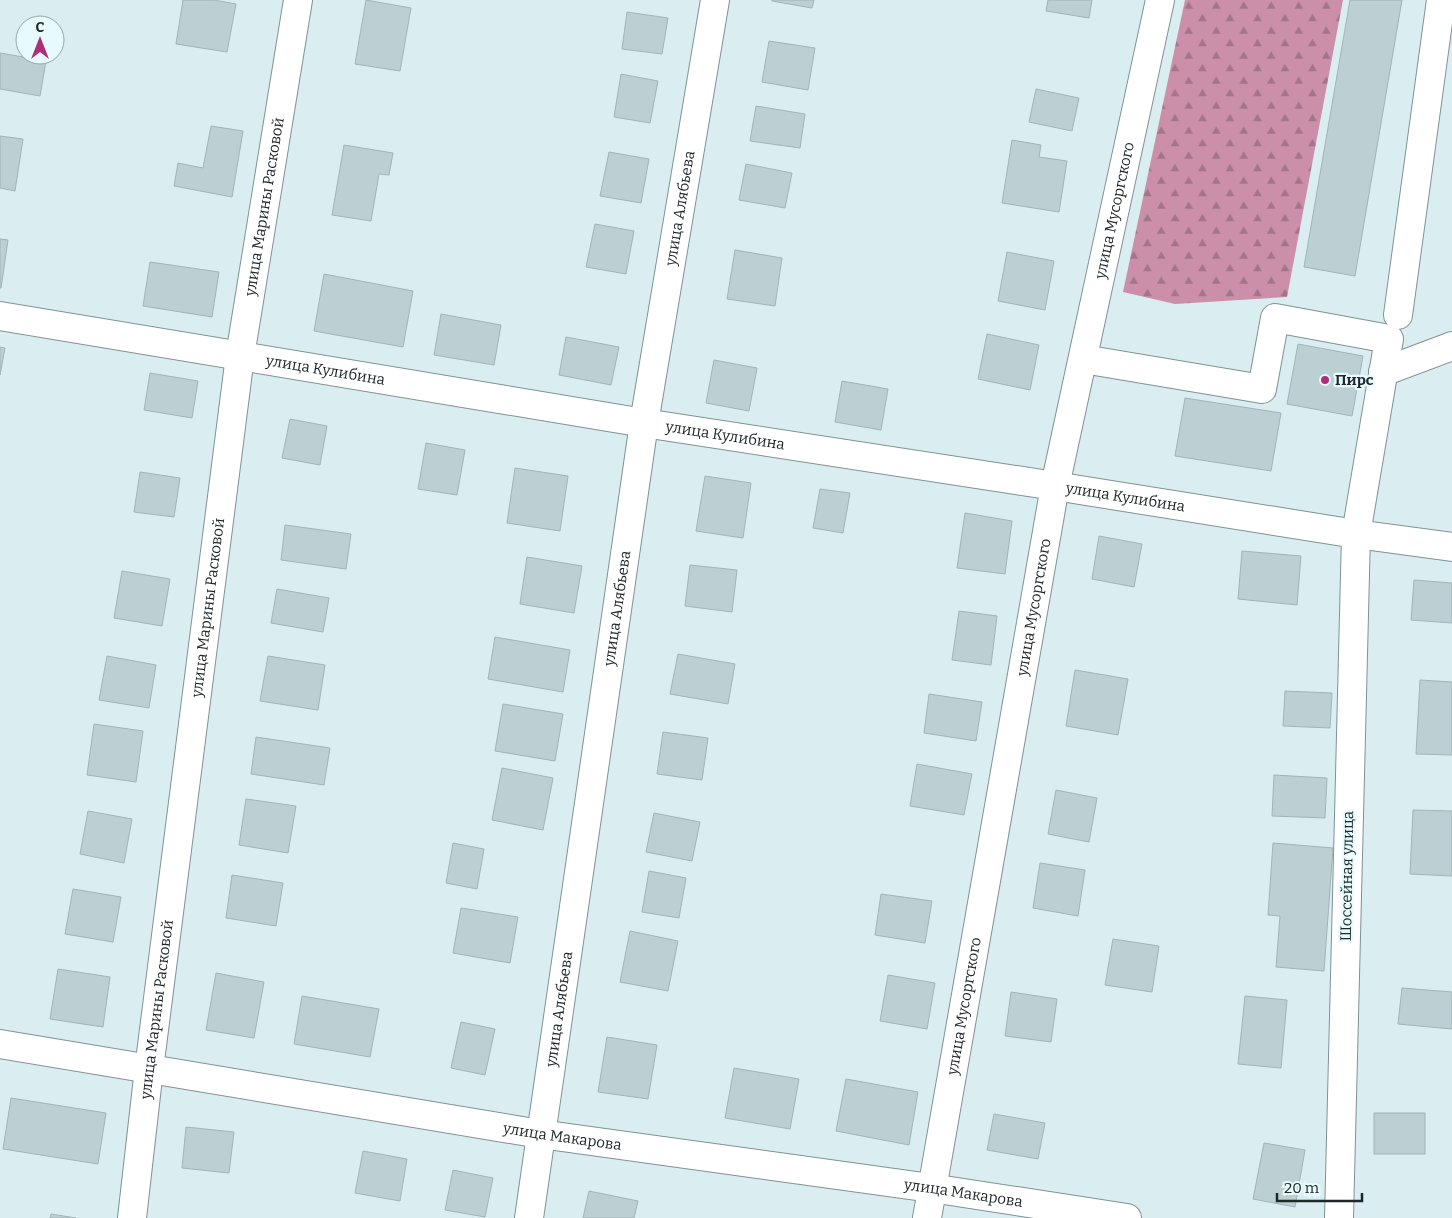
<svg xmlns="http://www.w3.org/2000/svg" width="1452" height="1218" font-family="Bitter,serif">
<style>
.forest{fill:url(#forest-firs)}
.building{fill:#bccfd2;stroke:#a1b4b7}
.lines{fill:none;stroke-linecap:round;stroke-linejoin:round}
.minor-casing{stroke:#809295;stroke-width:30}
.minor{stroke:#fff;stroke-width:28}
.poi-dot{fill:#b12e77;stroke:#e7fbfe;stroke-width:2}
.labels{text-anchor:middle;stroke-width:4.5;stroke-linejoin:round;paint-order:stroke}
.street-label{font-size:15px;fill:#202729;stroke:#e7fbfe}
.poi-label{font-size:15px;font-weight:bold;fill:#202729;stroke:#e7fbfe;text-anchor:start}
</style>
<defs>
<pattern id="forest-firs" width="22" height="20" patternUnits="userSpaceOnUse" patternTransform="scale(1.25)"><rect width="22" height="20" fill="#cb8faa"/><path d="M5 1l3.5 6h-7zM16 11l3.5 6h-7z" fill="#a4758a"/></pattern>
</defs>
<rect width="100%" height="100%" fill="#daedf1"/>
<!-- forest -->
<path class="forest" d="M1185,0H1343L1287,297L1175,304L1123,292Z"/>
<!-- building -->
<g class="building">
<path d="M183,0H214L236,4L227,52L176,44Z"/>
<path d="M366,0L411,8L400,71L355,64Z"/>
<path d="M772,0H814L812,8L772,1Z"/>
<path d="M1048,0H1092L1089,18L1046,11Z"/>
<path d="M1350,0H1402L1355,276L1304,267Z"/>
<path d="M627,12L668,18L662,54L622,49Z"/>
<path d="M769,41L815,48L808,90L762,82Z"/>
<path d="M0,53L46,61L40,96L0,89Z"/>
<path d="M621,74L658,81L650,123L614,117Z"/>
<path d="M1036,89L1079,98L1072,131L1029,122Z"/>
<path d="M756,106L805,114L800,148L750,141Z"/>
<path d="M211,126L243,131L232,197L174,186L178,163L203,168Z"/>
<path d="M0,136L23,139L15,191L0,188Z"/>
<path d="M1012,140L1041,145L1039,157L1067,161L1059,212L1002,203Z"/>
<path d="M344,145L393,153L389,175L379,174L371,221L332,215Z"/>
<path d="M609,152L649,159L641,203L600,196Z"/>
<path d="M746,164L792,173L785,208L739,200Z"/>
<path d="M595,224L634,231L626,274L586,267Z"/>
<path d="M0,239L8,240L1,288H0Z"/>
<path d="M735,250L782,258L775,306L727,299Z"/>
<path d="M1007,252L1054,261L1045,310L998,301Z"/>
<path d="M150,262L219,272L212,317L143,306Z"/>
<path d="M324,274L413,291L403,347L314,331Z"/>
<path d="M441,314L501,325L494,365L434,355Z"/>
<path d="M987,334L1039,345L1030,390L978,379Z"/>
<path d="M566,337L619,347L611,385L559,375Z"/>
<path d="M1298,344L1363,356L1352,416L1287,404Z"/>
<path d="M0,347L5,348L0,375Z"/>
<path d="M714,360L757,368L749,411L706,403Z"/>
<path d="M150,373L198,381L192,418L144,410Z"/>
<path d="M842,381L888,389L881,430L835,422Z"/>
<path d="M1185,398L1281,413L1271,471L1175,456Z"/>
<path d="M290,419L327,426L320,465L282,458Z"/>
<path d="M426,443L465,450L457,495L418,489Z"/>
<path d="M515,468L568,476L560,531L507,523Z"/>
<path d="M140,472L180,478L174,517L134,512Z"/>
<path d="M705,476L751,483L743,538L696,531Z"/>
<path d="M820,489L850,493L843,533L813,528Z"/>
<path d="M965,513L1012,521L1005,574L957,568Z"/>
<path d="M285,525L351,534L346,569L281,560Z"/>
<path d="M1099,536L1142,544L1134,587L1092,579Z"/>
<path d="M1242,551L1301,556L1297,605L1238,599Z"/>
<path d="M527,557L582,566L574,613L520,604Z"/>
<path d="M690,565L737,570L732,612L685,606Z"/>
<path d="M122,571L170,579L162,626L114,618Z"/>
<path d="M1414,580L1452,583V623L1411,620Z"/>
<path d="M277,589L329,598L323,632L271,623Z"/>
<path d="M959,611L997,616L991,665L952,660Z"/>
<path d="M495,637L570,650L563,692L488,679Z"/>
<path d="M678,654L735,664L728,704L670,694Z"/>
<path d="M107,656L156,665L149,708L99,700Z"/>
<path d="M268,656L325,665L318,710L260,701Z"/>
<path d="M1075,670L1128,679L1118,735L1066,726Z"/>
<path d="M1420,680L1452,682V755L1416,754Z"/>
<path d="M1285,691L1332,693L1330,728L1283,726Z"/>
<path d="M929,694L982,702L976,741L924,733Z"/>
<path d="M503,704L563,714L555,761L495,751Z"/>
<path d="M94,724L143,731L136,782L87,775Z"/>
<path d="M663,732L708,738L702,780L657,774Z"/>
<path d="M256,737L330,748L324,785L251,774Z"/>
<path d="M917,764L972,774L964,815L910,806Z"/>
<path d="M502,768L553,778L543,830L492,820Z"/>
<path d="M1274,775L1327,778L1325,818L1272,816Z"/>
<path d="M1056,790L1097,798L1089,842L1048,834Z"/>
<path d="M246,799L296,806L288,853L239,845Z"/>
<path d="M1413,810L1452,811V876L1410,874Z"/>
<path d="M88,811L132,819L124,863L80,854Z"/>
<path d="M654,813L700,822L692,861L646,852Z"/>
<path d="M453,843L484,849L477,889L446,883Z"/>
<path d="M1273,843L1333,848L1324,971L1276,967L1280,916L1268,915Z"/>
<path d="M1040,863L1085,870L1078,916L1033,908Z"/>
<path d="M649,871L686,878L679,918L642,912Z"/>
<path d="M232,875L283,883L276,926L226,918Z"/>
<path d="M73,889L121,897L113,942L65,934Z"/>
<path d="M881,894L932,901L925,943L875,935Z"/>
<path d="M461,908L518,917L510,963L453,953Z"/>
<path d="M630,931L678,941L668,991L620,982Z"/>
<path d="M1113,939L1159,946L1152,992L1105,985Z"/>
<path d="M58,969L110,977L103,1027L50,1019Z"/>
<path d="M216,973L264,982L254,1038L206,1030Z"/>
<path d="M888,975L935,983L927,1029L880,1021Z"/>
<path d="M1402,988L1452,992V1029L1398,1024Z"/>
<path d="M1011,992L1057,999L1051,1042L1005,1036Z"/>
<path d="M302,996L379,1009L370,1057L294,1044Z"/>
<path d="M1245,996L1287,1000L1281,1068L1238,1064Z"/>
<path d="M461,1022L495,1029L485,1075L451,1068Z"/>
<path d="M607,1037L657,1045L648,1099L598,1092Z"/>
<path d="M734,1068L799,1079L790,1129L725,1118Z"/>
<path d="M846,1079L918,1092L909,1145L836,1131Z"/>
<path d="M11,1098L106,1113L98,1164L3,1149Z"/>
<rect x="1374" y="1113" width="51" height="41"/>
<path d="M994,1114L1045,1123L1038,1159L987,1150Z"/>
<path d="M186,1127L234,1132L229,1173L182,1168Z"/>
<path d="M1264,1143L1305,1150L1295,1207L1253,1199Z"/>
<path d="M363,1151L407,1159L400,1201L355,1193Z"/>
<path d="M453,1170L493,1178L485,1217L445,1210Z"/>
<path d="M589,1191L638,1201L634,1218H583Z"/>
<path d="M51,1214L76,1218H50Z"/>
</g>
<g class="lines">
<!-- minor casing -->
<g class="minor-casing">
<g id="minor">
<path d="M1398,315L1441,0"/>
<path id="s1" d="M0,316L644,423L1055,486L1356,534L1452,547"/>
<path d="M1083,359L1262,389L1275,318L1389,339L1356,534L1339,1218"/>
<path d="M1383,372L1452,346"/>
<path id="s2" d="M0,1044L540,1134L931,1188L1127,1218"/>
<path id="s3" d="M132,1218L149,1069L240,356L298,0"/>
<path id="s4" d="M529,1218L644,423L715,0"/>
<path id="s5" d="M927,1218L1055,486L1160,0"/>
</g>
</g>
<!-- minor -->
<use href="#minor" class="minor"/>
</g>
<!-- markers -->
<circle class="poi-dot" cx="1325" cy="380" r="5"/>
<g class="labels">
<!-- street labels -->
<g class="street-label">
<text dy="5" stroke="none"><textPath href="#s3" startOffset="1020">улица Марины Расковой</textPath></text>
<text dy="5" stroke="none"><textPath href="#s4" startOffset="1021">улица Алябьева</textPath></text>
<text dy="5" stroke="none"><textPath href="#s5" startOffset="1025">улица Мусоргского</textPath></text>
<text dy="5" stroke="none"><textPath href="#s1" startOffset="330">улица Кулибина</textPath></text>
<text dy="5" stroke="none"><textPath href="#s1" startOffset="735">улица Кулибина</textPath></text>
<text dy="5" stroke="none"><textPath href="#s1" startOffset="1140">улица Кулибина</textPath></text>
<text dy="5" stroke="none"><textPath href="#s5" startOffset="620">улица Мусоргского</textPath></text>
<text dy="5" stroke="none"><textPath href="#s3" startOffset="615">улица Марины Расковой</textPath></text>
<text dy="5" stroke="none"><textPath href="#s4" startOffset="616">улица Алябьева</textPath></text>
<text transform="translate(1347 876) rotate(-89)" y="5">Шоссейная улица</text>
<text dy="5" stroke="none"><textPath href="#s5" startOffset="215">улица Мусоргского</textPath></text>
<text dy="5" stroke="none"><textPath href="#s4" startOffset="211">улица Алябьева</textPath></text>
<text dy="5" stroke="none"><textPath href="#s3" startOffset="210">улица Марины Расковой</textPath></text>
<text dy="5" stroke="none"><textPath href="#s2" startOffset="570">улица Макарова</textPath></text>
<text dy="5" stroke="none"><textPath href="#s2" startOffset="975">улица Макарова</textPath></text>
</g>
<!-- poi labels -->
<g class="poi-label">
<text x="1335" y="385">Пирс</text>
</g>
</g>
<!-- north arrow -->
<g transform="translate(40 40)"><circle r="24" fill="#e7fbfe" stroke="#97a6a9"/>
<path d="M0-4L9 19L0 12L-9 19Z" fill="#b12e77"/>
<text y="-8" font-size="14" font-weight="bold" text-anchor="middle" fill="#202729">С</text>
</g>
<!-- scale -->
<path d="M1277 1193v8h85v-8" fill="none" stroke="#202729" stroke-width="2.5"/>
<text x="1284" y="1193" font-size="15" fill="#202729" stroke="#e7fbfe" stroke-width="4" paint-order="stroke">20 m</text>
</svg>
